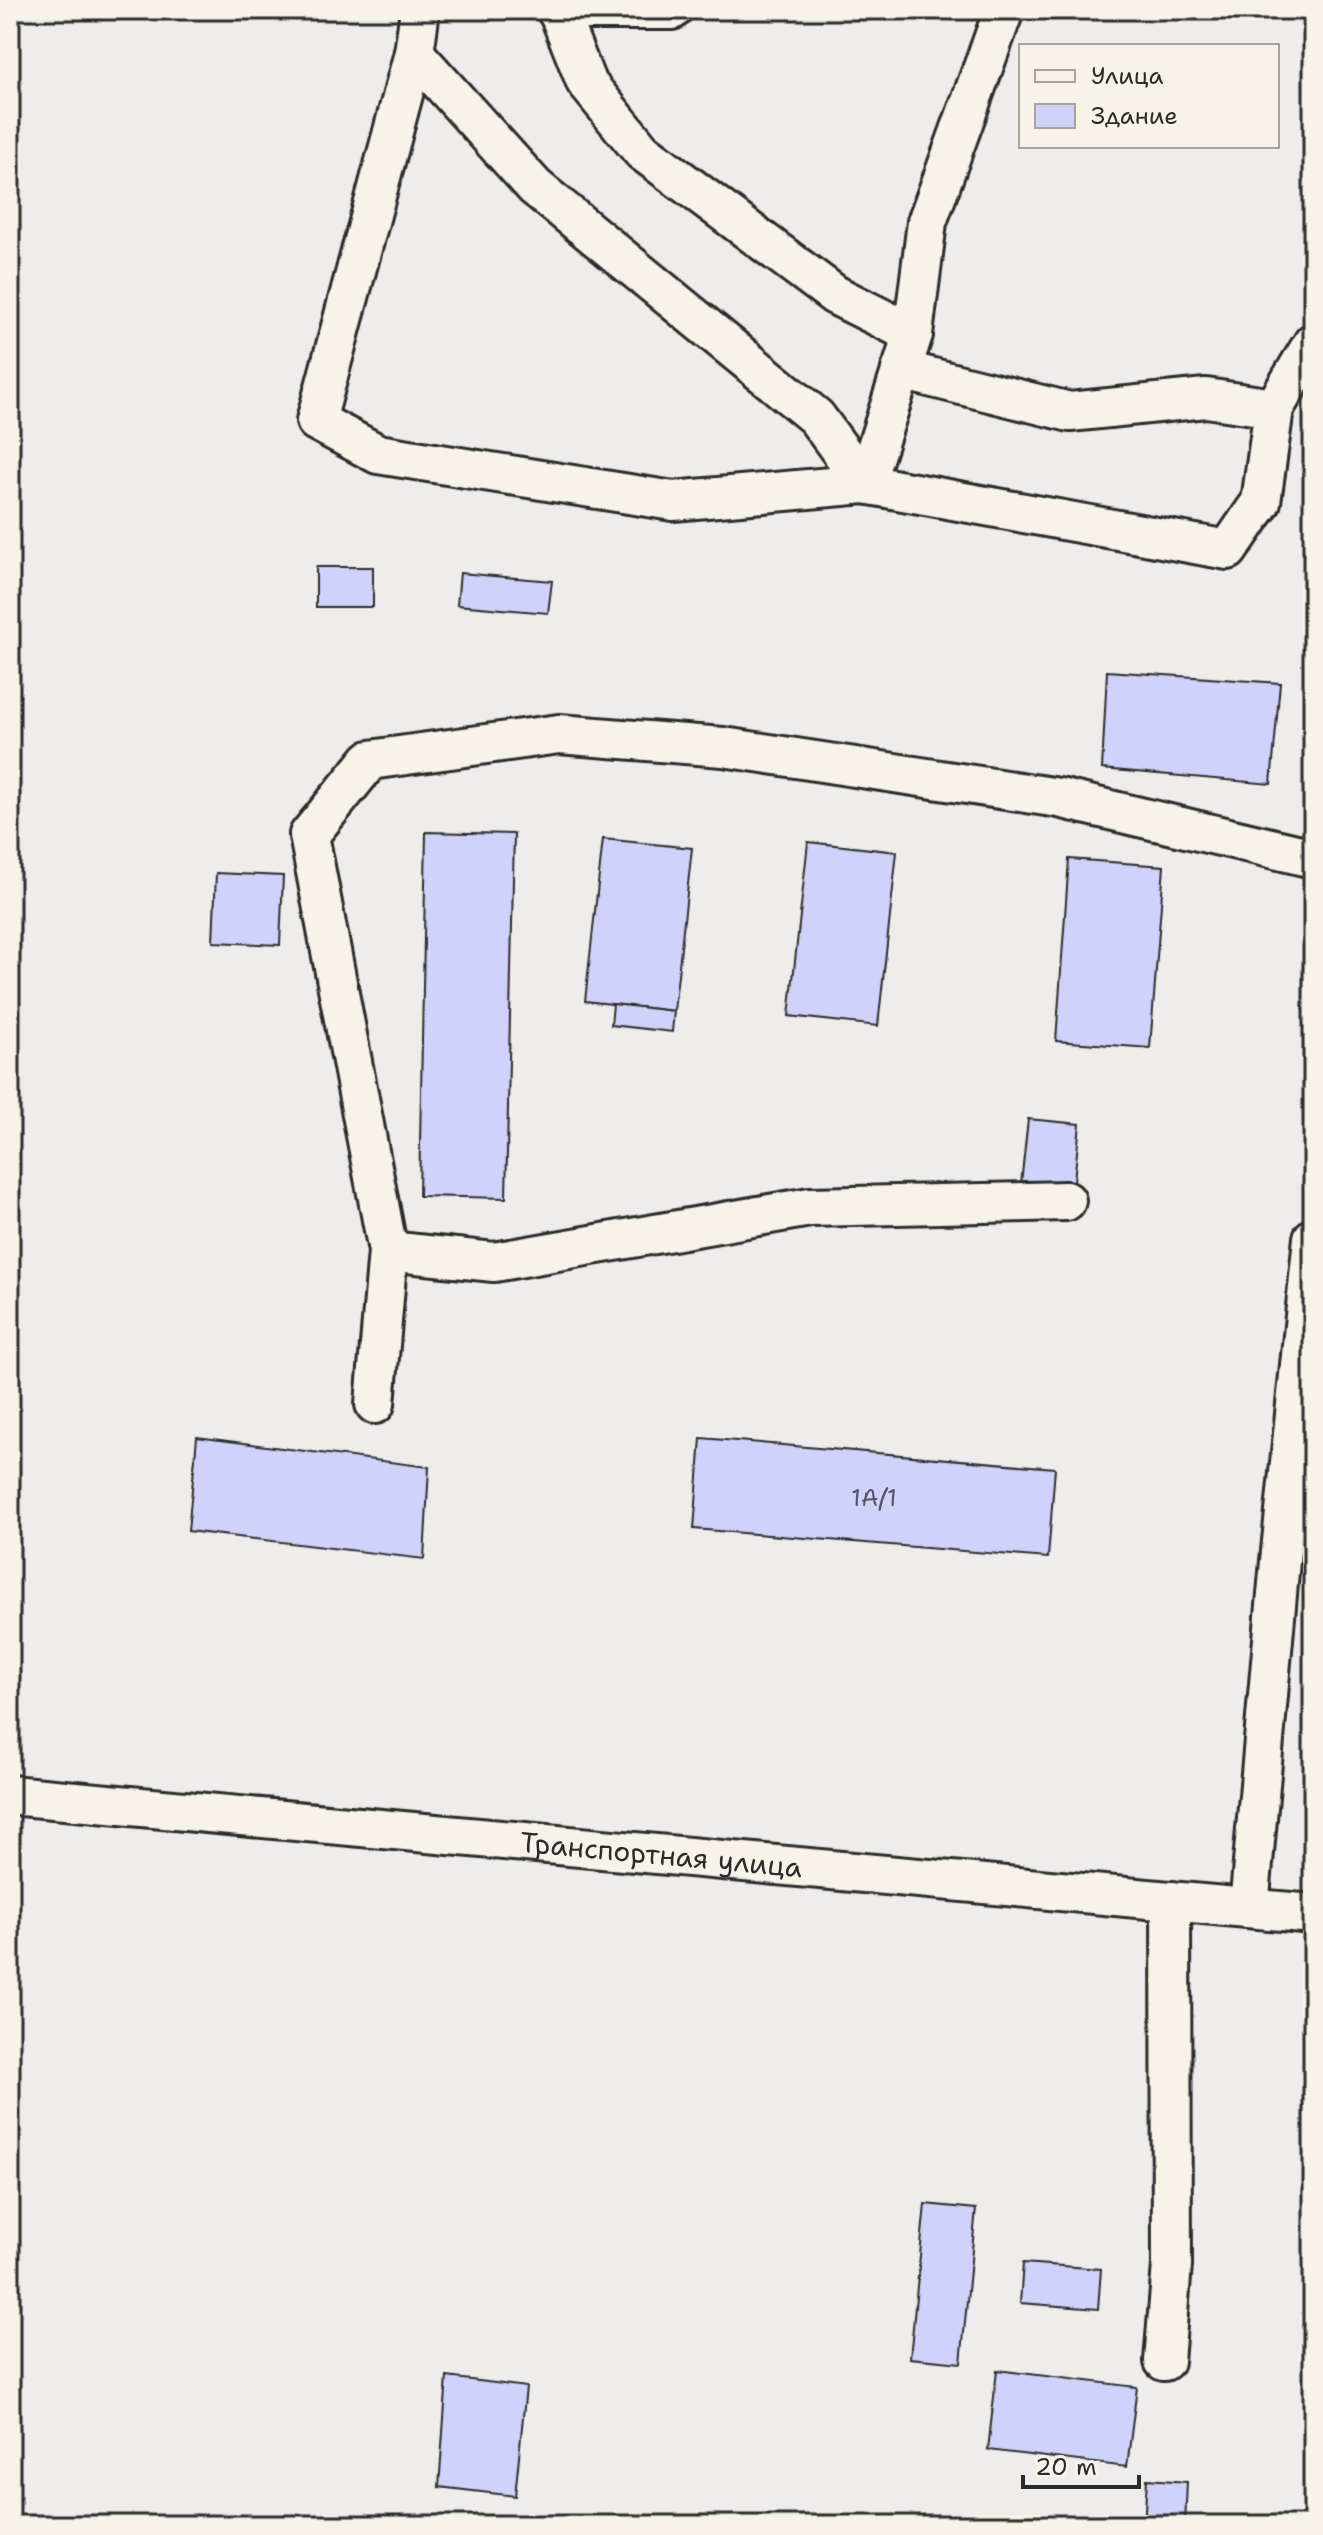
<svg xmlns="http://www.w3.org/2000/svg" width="1323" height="2535" font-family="'Shantell Sans',sans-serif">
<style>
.building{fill:#cfd2fa;stroke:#2b2b2b;stroke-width:2}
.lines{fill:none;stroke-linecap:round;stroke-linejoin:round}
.minor-casing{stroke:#2b2b2b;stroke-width:44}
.minor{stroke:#f7f3e8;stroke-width:38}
.labels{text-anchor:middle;stroke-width:7;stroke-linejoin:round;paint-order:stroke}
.number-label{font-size:24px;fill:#54555f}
.street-label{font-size:28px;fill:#2b2b2b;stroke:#f7f3e8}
</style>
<rect width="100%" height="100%" fill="#efecec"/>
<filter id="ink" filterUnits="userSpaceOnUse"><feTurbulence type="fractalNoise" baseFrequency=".0125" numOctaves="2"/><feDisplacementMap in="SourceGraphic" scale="16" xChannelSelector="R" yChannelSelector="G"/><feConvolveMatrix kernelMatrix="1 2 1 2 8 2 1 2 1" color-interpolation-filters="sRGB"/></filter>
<g filter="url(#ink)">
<!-- building -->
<g class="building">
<rect x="316" y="567" width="57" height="40"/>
<path d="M460,573L552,581L548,613L457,605Z"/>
<path d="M1107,671L1280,683L1271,784L1102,769Z"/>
<path d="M426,832L514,834L506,1198L419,1196Z"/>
<path d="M603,839L692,848L674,1011L585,1001Z"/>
<path d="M808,842L897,852L878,1026L789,1016Z"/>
<path d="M1069,859L1164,866L1150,1048L1056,1041Z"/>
<path d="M216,873L283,876L280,945L213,942Z"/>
<path d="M613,1004L674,1011L672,1032L611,1025Z"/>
<path d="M1028,1119L1080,1124L1073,1190L1021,1184Z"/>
<path d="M197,1437L429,1467L424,1559L188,1531Z"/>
<path d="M701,1438L1055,1468L1048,1558L694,1529Z"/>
<path d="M1312,2081H1313V2129H1308Z"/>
<path d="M925,2204L976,2209L961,2363L910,2358Z"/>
<path d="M1023,2263L1101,2269L1098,2309L1020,2303Z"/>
<path d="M997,2370L1137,2387L1127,2467L988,2450Z"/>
<path d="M447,2377L526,2387L515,2496L439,2487Z"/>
<path d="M1147,2479L1187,2482L1185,2525H1144Z"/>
</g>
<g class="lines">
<!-- minor casing -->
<g class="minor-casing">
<g id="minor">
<path d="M420,10L414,53L316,421L378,454L673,501L865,484L1228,550L1261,502L1274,408L1313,343"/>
<path d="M556,10H672"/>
<path d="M558,11L586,82L642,151L835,295L913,334"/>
<path d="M414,53L535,187L816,417L865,484"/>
<path d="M901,370L1070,412L1206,398L1274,408"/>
<path d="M865,484L913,334L927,222L1004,10"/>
<path d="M388,1251L494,1262L810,1207L1066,1201"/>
<path d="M375,1404L388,1251L309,835L370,760L559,734L723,747L1059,798L1313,858"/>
<path id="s1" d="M10,1795L1313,1914"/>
<path d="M1249,1908L1280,1561L1313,1238"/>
<path d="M1164,2361L1172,2265L1171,1901"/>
</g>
</g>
<!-- minor -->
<use href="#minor" class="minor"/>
</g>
</g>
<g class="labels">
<!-- number labels -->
<g class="number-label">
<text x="874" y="1506">1А/1</text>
</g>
<!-- street labels -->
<g class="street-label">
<text dy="10" stroke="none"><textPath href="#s1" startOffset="654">Транспортная улица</textPath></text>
</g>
</g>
<!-- margin -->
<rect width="1323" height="2535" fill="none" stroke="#f7f3e8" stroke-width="40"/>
<rect x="20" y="20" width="1283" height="2495" fill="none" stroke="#2b2b2b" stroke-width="3" filter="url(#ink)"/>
<!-- legend -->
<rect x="1019" y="44" width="260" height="104" fill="#f7f3e8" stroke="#a5a39c" stroke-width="2"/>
<rect x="1035" y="70" width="40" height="12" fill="#f7f3e8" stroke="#a5a39c" stroke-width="2"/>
<text x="1091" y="84" font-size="24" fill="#2b2b2b">Улица</text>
<rect x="1035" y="104" width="40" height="24" fill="#cfd2fa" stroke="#a5a39c" stroke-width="2"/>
<text x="1091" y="124" font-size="24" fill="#2b2b2b">Здание</text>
<!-- scale -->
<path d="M1023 2475v12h116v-12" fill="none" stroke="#2b2b2b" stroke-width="4"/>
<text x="1035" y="2475" font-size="24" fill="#2b2b2b" stroke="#f7f3e8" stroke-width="6" paint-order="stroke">20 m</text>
</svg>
